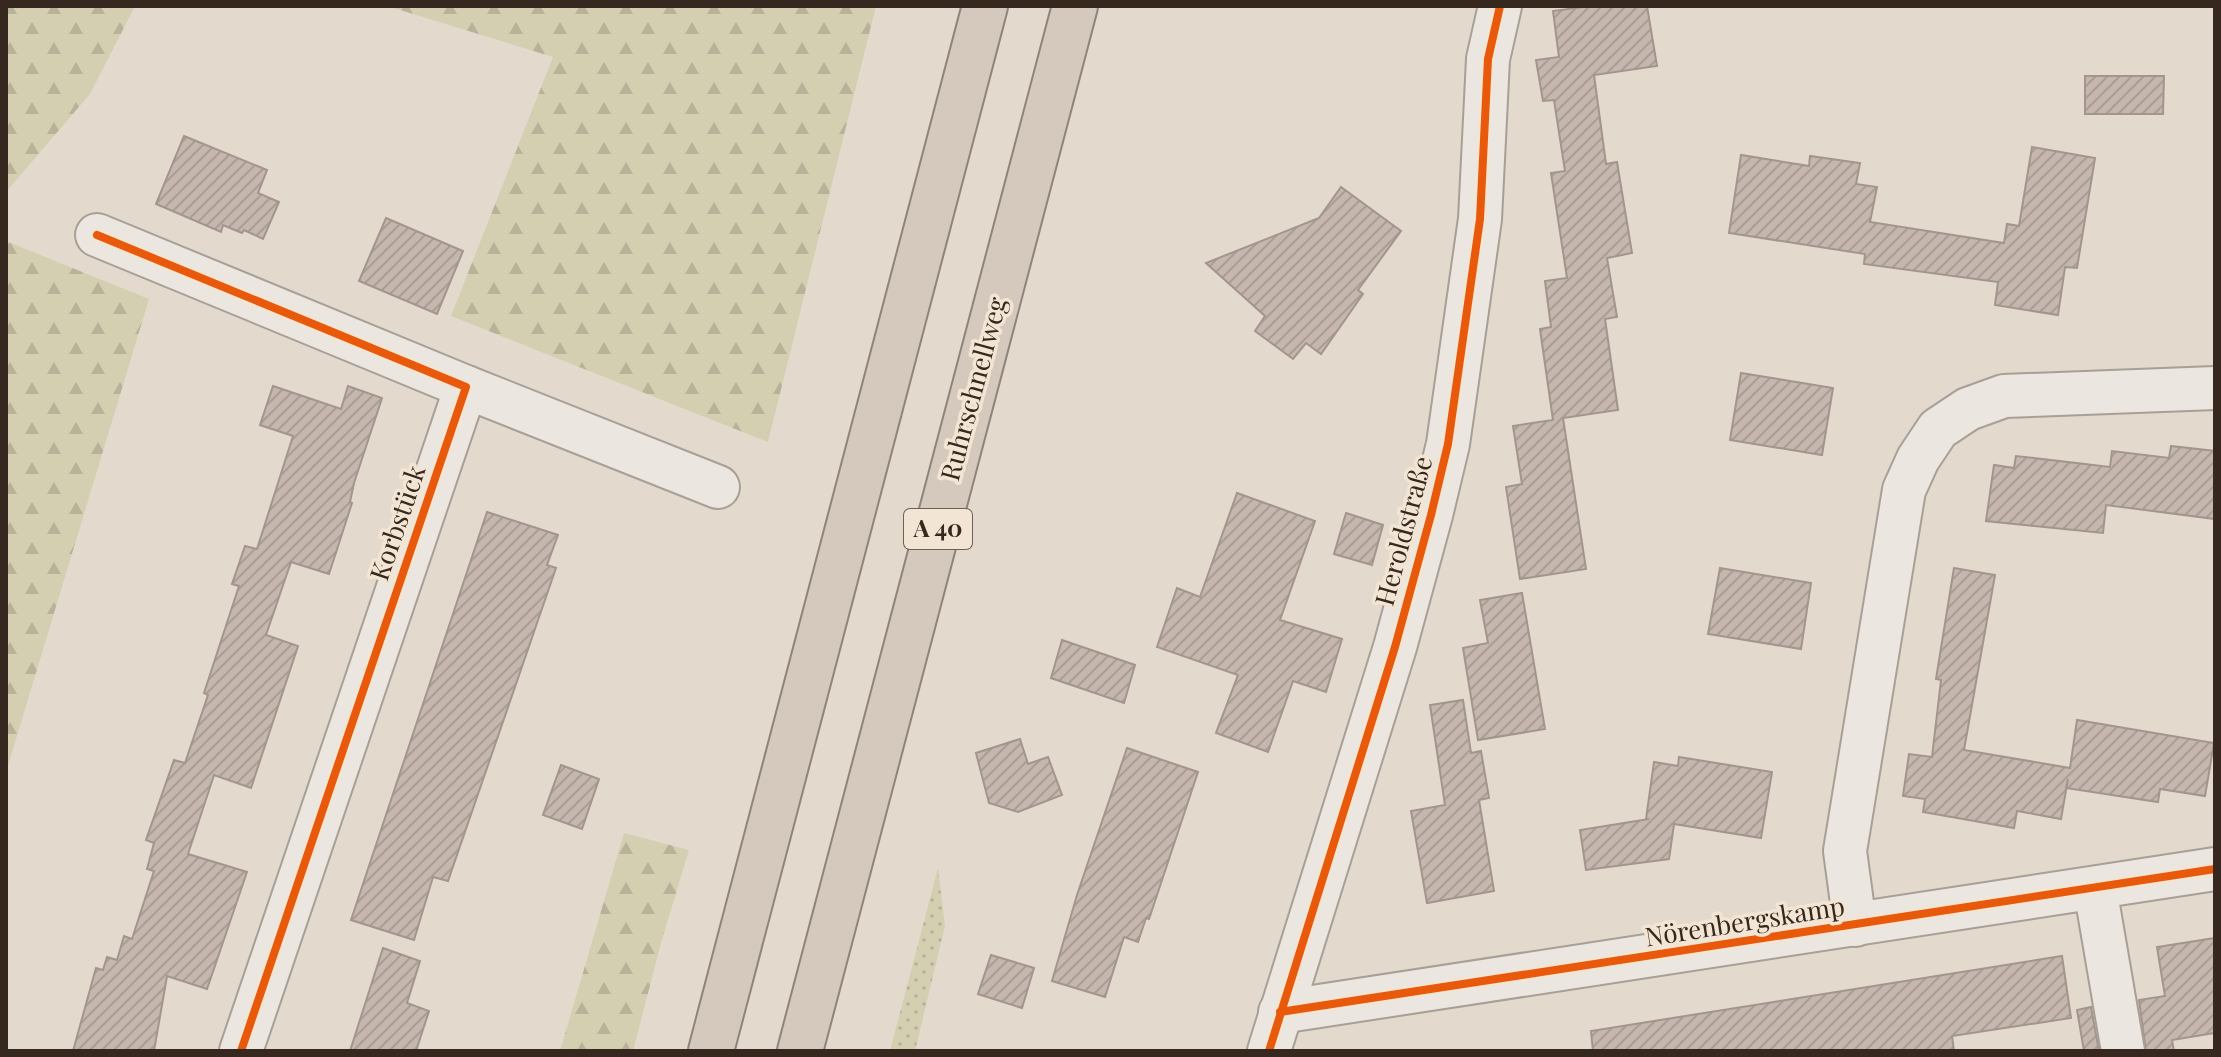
<svg xmlns="http://www.w3.org/2000/svg" width="2221" height="1057" font-family="'Playfair Display',serif">
<style>
.grass{fill:url(#grass-dots)}
.forest{fill:url(#forest-firs)}
.building{fill:url(#building-hatch);stroke:#a3958d;stroke-width:2}
.lines{fill:none;stroke-linecap:round;stroke-linejoin:round}
.minor-casing{stroke:#a89f96;stroke-width:46}
.motorway-casing{stroke:#8e847d;stroke-width:48}
.minor{stroke:#ebe6df;stroke-width:42}
.motorway{stroke:#d5c9be;stroke-width:44}
.cycleway-casing{stroke:#f3e5d4;stroke-width:13}
.cycleway{stroke:#e8590c;stroke-width:8}
.labels{text-anchor:middle;stroke-width:7;stroke-linejoin:round;paint-order:stroke}
.shield{fill:#f3e5d4;stroke:#6f6055;stroke-width:2}
.shield-label{font-size:24px;font-weight:bold;fill:#36271f}
.street-label{font-size:26px;fill:#36271f;stroke:#f3e5d4}
</style>
<defs>
<pattern id="grass-dots" width="8" height="8" patternUnits="userSpaceOnUse" patternTransform="scale(2)"><rect width="8" height="8" fill="#d4cfb1"/><path d="M2 2h.1M6 6h.1" fill="none" stroke="#b7b298" stroke-width="1.8" stroke-linecap="round"/></pattern>
<pattern id="forest-firs" width="22" height="20" patternUnits="userSpaceOnUse" patternTransform="scale(2)"><rect width="22" height="20" fill="#d4cfb1"/><path d="M5 1l3.5 6h-7zM16 11l3.5 6h-7z" fill="#b7b298"/></pattern>
<pattern id="building-hatch" width="6" height="6" patternUnits="userSpaceOnUse" patternTransform="scale(2)"><rect width="6" height="6" fill="#c6b7ae"/><path d="M-1 1l2-2M0 6l6-6M5 7l2-2" fill="none" stroke="#ab9d95"/></pattern>
</defs>
<rect width="100%" height="100%" fill="#e3d9cd"/>
<!-- grass -->
<path class="grass" d="M938,868L945,926L915,1051H890Z"/>
<!-- forest -->
<g class="forest">
<path d="M6,6H135L90,94L6,192Z"/>
<path d="M387,6H876L768,442L451,316L553,57Z"/>
<path d="M6,241L149,299L6,772Z"/>
<path d="M624,833L689,850L661,943L633,1051H560Z"/>
</g>
<!-- building -->
<g class="building">
<path d="M1590,6H1647L1657,66L1594,75L1606,164L1617,162L1632,253L1607,258L1617,317L1605,319L1618,410L1563,418L1586,569L1520,579L1506,487L1522,484L1513,426L1553,420L1540,329L1551,327L1545,281L1567,278L1551,173L1565,171L1554,100L1543,101L1536,60L1559,57L1553,11Z"/>
<path d="M2085,76H2164L2163,114H2085Z"/>
<path d="M184,136L267,170L258,193L279,202L263,239L244,230L242,233L223,225L221,232L156,204Z"/>
<path d="M2032,147L2095,158L2077,268L2065,267L2058,315L1995,305L1998,282L1864,264L1865,254L1729,233L1741,155L1809,166L1810,156L1860,163L1856,184L1877,187L1870,222L2004,243L2007,224L2019,226Z"/>
<path d="M1341,187L1401,231L1358,290L1363,294L1321,354L1306,343L1293,359L1255,331L1265,316L1206,263L1319,218Z"/>
<path d="M386,218L463,251L437,314L359,281Z"/>
<path d="M1741,373L1833,388L1822,455L1730,440Z"/>
<path d="M273,386L341,409L348,386L382,398L354,483L350,502L352,503L329,574L291,562L266,635L298,646L251,788L214,775L188,854L247,872L207,989L167,976L154,1051H73L96,968L103,970L107,957L117,960L124,936L132,939L154,871L147,869L154,843L146,840L174,760L185,763L208,695L204,693L239,586L232,584L245,546L257,549L293,436L260,425Z"/>
<path d="M2171,446L2215,451V519L2106,505L2103,533L1986,521L1994,465L2014,468L2016,456L2110,467L2112,451L2169,458Z"/>
<path d="M1237,493L1315,521L1280,620L1342,639L1326,692L1293,681L1268,752L1216,733L1238,675L1157,647L1177,588L1200,597Z"/>
<path d="M487,512L558,535L547,565L556,568L448,881L433,877L414,940L351,920Z"/>
<path d="M1346,513L1383,525L1372,565L1334,554Z"/>
<path d="M1720,568L1811,583L1801,649L1708,634Z"/>
<path d="M1954,568L1995,575L1964,750L2070,768L2077,720L2214,743L2205,796L2160,789L2158,802L2066,788L2068,779L2061,819L2017,811L2014,828L1923,812L1925,799L1903,796L1909,754L1932,757L1941,680L1936,679Z"/>
<path d="M1522,593L1545,729L1478,740L1463,648L1488,643L1480,600Z"/>
<path d="M1062,640L1135,665L1124,703L1051,678Z"/>
<path d="M1463,700L1471,753L1481,751L1489,798L1479,800L1494,891L1427,903L1411,811L1445,805L1430,705Z"/>
<path d="M1020,739L1028,764L1048,757L1062,795L1018,812L989,803L976,753Z"/>
<path d="M1127,748L1198,772L1149,919L1146,918L1138,942L1124,937L1105,997L1052,981L1077,895Z"/>
<path d="M1679,757L1772,772L1761,838L1674,824L1669,859L1586,870L1580,830L1649,819H1646L1654,762L1678,766Z"/>
<path d="M561,765L599,779L582,829L543,815Z"/>
<path d="M2215,938V1033L2172,1040L2174,1051H2146L2139,1000L2165,996L2157,947Z"/>
<path d="M383,948L420,961L407,1003L429,1011L416,1051H350Z"/>
<path d="M991,955L1034,968L1022,1008L978,994Z"/>
<path d="M2062,956L2071,1018L1952,1036L1954,1051H1593L1591,1031Z"/>
<path d="M2091,1007L2099,1051H2084L2077,1010Z"/>
</g>
<g class="lines">
<!-- minor casing -->
<g class="minor-casing">
<g id="minor">
<path d="M97,235L466,387L241,1051"/>
<path d="M466,387L718,487"/>
<path d="M2095,888L2123,1051"/>
<path d="M1855,925L1845,851L1904,490L1918,459L1938,429L1968,409L2004,396L2215,388"/>
<path d="M1280,1012L2215,869"/>
<path d="M1269,1051L1395,647L1431,515L1448,444L1480,219L1488,59L1500,6"/>
</g>
</g>
<!-- motorway casing -->
<g class="motorway-casing">
<g id="motorway">
<path d="M711,1051L985,6"/>
<path d="M800,1051L1075,6"/>
</g>
</g>
<!-- minor -->
<use href="#minor" class="minor"/>
<!-- motorway -->
<use href="#motorway" class="motorway"/>
<!-- cycleway casing -->
<g class="cycleway-casing">
<g id="cycleway">
<path d="M97,235L466,387L241,1051"/>
<path d="M1280,1012L2215,869"/>
<path d="M1269,1051L1395,647L1431,515L1448,444L1480,219L1488,59L1500,6"/>
</g>
</g>
<!-- cycleway -->
<use href="#cycleway" class="cycleway"/>
</g>
<g class="labels">
<!-- shield labels -->
<rect class="shield" x="904" y="509" width="68" height="40" rx="6"/>
<g class="shield-label">
<text x="938" y="537">A 40</text>
</g>
<!-- street labels -->
<g class="street-label">
<text transform="translate(974 389) rotate(-75)" y="9">Ruhrschnellweg</text>
<text transform="translate(398 523) rotate(-71)" y="9">Korbstück</text>
<text transform="translate(1404 531) rotate(-75)" y="9">Heroldstraße</text>
<text transform="translate(1745 922) rotate(-9)" y="9">Nörenbergskamp</text>
</g>
</g>
<!-- border -->
<rect width="2221" height="1057" fill="none" stroke="#36271f" stroke-width="16"/>
</svg>
